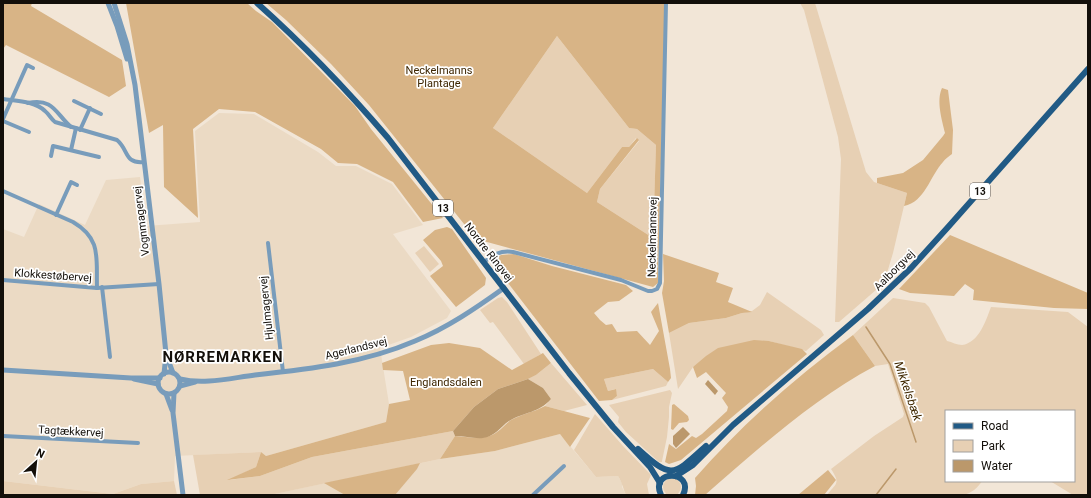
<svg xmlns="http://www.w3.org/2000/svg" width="1091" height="498" font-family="Roboto,sans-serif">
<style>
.built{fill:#ebdac4}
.green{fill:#e7d0b4}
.forest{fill:#d8b486;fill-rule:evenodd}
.water{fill:#bb986b}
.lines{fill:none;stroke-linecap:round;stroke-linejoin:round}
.stream{stroke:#bb986b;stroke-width:1.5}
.minor{stroke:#789cbb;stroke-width:4}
.tertiary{stroke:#789cbb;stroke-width:5}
.primary{stroke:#215a85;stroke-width:6}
.labels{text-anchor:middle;stroke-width:3.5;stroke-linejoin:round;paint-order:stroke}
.shield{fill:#fff;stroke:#5a5754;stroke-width:1}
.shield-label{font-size:10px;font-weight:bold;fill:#130f0a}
.park-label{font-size:11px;fill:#3d2500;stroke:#fff}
.street-label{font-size:11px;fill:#130f0a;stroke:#fff}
.water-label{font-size:12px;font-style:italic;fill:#402801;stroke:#fff}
.district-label{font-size:15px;font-weight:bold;letter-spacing:1px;fill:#130f0a;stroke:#fff}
</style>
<rect width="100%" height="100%" fill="#f2e6d7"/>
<!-- built -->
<g class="built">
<path d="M219,113L254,114L318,152L336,166H356L392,184L423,225L393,234L451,311L447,318L411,337L380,348L389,404L386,422L266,456L261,452L175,456L174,481L141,484L113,494L3,481V229L24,237L39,204L85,225L106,180L140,177L146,226L200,222L195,131Z"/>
<path d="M560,434L596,477L618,476L622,483V487L626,495H269L440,459L495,451Z"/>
</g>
<!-- green -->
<g class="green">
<path d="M800,3H815L866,172L874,182L907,193L893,253L884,283L839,322H835L841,159L838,137L804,10Z"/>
<path d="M557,36L629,128L637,129L656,145L653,238L597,202L600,189L639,141L636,138L629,147H622L587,193L493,128Z"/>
<path d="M424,246L439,264L430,272L415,253Z"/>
<path d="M767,292L821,330L824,335L806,351L769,341L693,367L678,389L669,333L689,323L726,318L742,313L752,311L760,305Z"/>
<path d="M502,297L507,302L541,354L524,364L493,322L490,323L480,310L498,298Z"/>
<path d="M893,298L925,303L929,307L947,341C952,342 957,345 962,345C979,343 986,320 991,307L1068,312L1088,327V495H1073L1050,481H1074V411H946V481H982C978,488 971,493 964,495H827C836,483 841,484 831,469L874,436L903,417L904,414L888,364L875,366L853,335Z"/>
<path d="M551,363L587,405L564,411L545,406L551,399L543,388L528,379L536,375Z"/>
<path d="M653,369L668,382L666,386L612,400L617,396L615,389L608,391L604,379Z"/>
<path d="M670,390L672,393L669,407V417L667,437L662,461V462H659L626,432L618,422L619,417L609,405Z"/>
<path d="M595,414L623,446L651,475L647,484L649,495H626C623,488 622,482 618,476L596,477L574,450Z"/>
<path d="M453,431L455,436L440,459L270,495H200L193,455L261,452L256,467L229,480L260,476L312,457Z"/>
<circle cx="672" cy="487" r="9"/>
<path d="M3,481L113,494L141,484L174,481L177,495H3Z"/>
</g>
<!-- forest -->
<g class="forest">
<path d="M3,3H32L31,6L122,60L126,86L109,97L6,45L3,49Z"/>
<path d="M126,3H247L256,11L272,22L355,106L371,129L443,218L423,222L393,182L357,164L338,163L321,149L255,112L219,109L193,129L198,218L164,187L163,125L149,133Z"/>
<path d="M266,3H665L658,283L653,287L476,239L369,105L331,64L286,20ZM557,36L629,128L637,129L656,145L653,238L597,202L600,189L639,140L637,138L629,147H622L587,193L493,128Z"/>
<path d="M942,88L948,90L953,130L952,154C949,156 945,159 943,162C930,176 925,202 904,206L907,193L877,183V178L903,173L923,160L943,136L945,133C942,120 936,101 942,88Z"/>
<path d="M447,227L452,229L486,278L485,285L456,307L430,276L443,266L441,261L423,240L435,230Z"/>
<path d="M950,235L1088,293V309L1054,308L973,300L974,290L965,284L954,296L910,293L899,289Z"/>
<path d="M514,254L552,266L626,285L633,291L619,301L608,302L594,313L600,320L606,325L612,324L617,332L637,331L650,345L659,331L651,312L658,303L670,369L671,378L668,382L653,369L604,379L608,391L616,389L617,396L612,400L599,401L491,261L501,255Z"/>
<path d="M663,254L719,273L716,282L733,288L728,302L752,312L742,313L726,318L689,323L669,333L662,293L664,281Z"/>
<path d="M853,335L875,366C813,399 758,449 705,495H695L696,486L695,478C742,424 796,377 853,335Z"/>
<path d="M754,340L769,341L802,349L807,354L681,460L669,464L665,462L669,444L676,449L692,436L696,438L702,434L727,411L728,407L722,398L726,393L706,372L697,378L693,367L706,356L718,348Z"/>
<path d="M449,343L480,348L512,370L543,353L551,363L536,375L528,379L498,389L474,407L453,431L312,457L260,476L227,480L256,467L261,452L266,456L386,422L389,404L410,400L403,371L383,370L382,363L431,345Z"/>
<path d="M674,404L688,416L689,420L687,422L679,423L673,430L671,429L672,405Z"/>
<path d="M545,406L590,418L570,447L560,434L495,451L440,459L455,436C468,437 486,441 497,432C502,429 506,423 511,420C522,414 534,412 545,406Z"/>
<path d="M420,463L417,469L395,495H345L324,483Z"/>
<path d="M828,470L836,480L824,495H798Z"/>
</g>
<!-- water -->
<g class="water">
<path d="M528,379L543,388L551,399C539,413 524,412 509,421C500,427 496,436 483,438C475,439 464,436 455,436L453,431L474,407L498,389Z"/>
<path d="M708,380L718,391L715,395L705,384Z"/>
<path d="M683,427L690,434L676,448L673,444V436Z"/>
</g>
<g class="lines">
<!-- stream -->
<g class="stream">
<path d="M866,327L890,364L916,442"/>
<path d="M876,495L896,469"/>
</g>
<!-- minor -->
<g class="minor">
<path d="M3,99C16,101 35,101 45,111C49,114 51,119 55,122L117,140C129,150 124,164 144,162"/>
<path d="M74,101L101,114"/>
<path d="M28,103C54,98 55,113 71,127"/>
<path d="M3,119L27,65L33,68"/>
<path d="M3,121L29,132"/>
<path d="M80,130L90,108"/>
<path d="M71,150L76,128"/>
<path d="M51,156L53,146L99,157"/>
<path d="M3,191L73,222C102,239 96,258 97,288"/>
<path d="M56,215L71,182L77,185"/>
<path d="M268,243L283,372"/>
<path d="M484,262C493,255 500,250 513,252L621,280L648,291H652L657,289L660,283L666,3"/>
<path d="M3,280L97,288L159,284"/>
<path d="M102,287L110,357"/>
<path d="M3,436L138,443"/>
<path d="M533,495L564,466"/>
</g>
<!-- tertiary -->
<g class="tertiary">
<path d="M108,3L117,26L127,59"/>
<path d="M114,3L127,44L135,85L159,284L166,354L164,374"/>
<path d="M167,357L173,373"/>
<path d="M3,370L131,378H160"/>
<circle cx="169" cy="383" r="11"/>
<path d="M134,379L158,384"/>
<path d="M180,379C204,385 231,378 255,375C310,369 364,363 415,341C447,328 476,308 504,288"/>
<path d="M180,386L195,382"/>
<path d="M174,393L173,413L183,495"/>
<path d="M166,394L172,410"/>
</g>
<!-- primary -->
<g class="primary">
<path d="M257,3C304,45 347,90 388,138L569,373L613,427L650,467L660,483"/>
<path d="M638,449C672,480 673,476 706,446"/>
<path d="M676,476L693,465L733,425L868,309L911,268L949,226L1088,69"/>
<path d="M661,495C649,469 695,470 683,495"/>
</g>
</g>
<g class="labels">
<!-- shield labels -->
<g class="shield">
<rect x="970" y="183" width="20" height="16" rx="3"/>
<rect x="433" y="200" width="20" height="16" rx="3"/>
</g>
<g class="shield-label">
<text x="980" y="195">13</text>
<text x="443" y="212">13</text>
</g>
<!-- park labels -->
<g class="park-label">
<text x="439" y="74">Neckelmanns<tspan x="439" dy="13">Plantage</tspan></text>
<text x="446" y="386">Englandsdalen</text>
</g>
<!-- street labels -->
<g class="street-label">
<text transform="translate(141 221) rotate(-97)" y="4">Vognmagervej</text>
<text transform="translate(652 237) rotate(-89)" y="4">Neckelmannsvej</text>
<text transform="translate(489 252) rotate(52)" y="4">Nordre Ringvej</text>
<text transform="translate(894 270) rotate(-45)" y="4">Aalborgvej</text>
<text transform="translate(53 275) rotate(4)" y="4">Klokkestøbervej</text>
<text transform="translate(266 308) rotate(-96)" y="4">Hjulmagervej</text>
<text transform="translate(356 348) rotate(-14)" y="4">Agerlandsvej</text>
<text transform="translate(71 431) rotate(3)" y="4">Tagtækkervej</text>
</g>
<!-- water labels -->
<g class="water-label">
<text transform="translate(908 391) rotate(71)" y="4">Mikkelsbæk</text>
</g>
<!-- district labels -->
<g class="district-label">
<text x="223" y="362">NØRREMARKEN</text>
</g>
</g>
<!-- border -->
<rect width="1091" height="498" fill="none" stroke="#130f0a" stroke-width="8"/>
<!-- legend -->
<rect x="945" y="410" width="130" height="72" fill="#ffffff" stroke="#a19f9d"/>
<rect x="953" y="423" width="20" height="6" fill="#215a85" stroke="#a19f9d"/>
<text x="981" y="430" font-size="12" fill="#130f0a">Road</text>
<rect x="953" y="440" width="20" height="12" fill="#e7d0b4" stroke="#a19f9d"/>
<text x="981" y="450" font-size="12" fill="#130f0a">Park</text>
<rect x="953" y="460" width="20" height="12" fill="#bb986b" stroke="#a19f9d"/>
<text x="981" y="470" font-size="12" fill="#130f0a">Water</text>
<!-- north arrow -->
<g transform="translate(36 462) rotate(27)" stroke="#ffffff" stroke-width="3" paint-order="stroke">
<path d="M0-3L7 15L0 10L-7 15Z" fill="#130f0a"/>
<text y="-6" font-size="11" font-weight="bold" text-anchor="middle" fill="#130f0a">N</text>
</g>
</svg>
